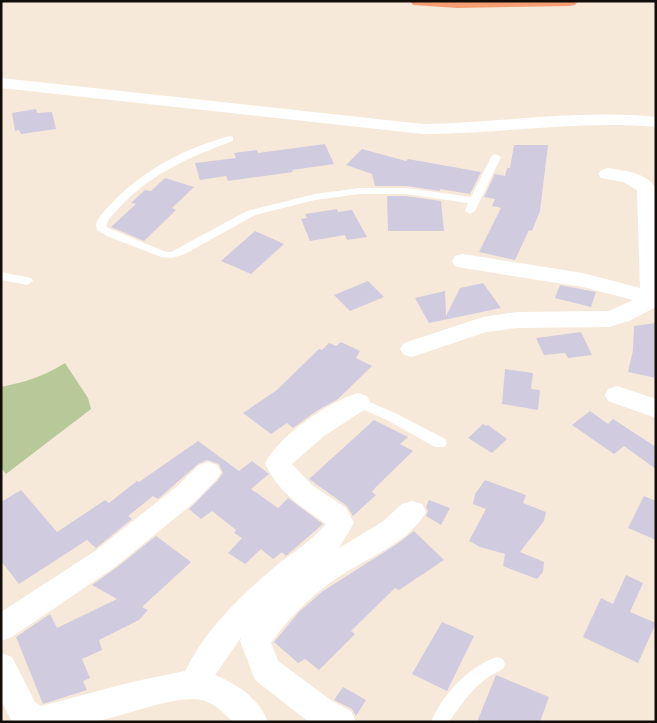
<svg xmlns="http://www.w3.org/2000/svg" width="657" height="723" font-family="'PT Sans Narrow',sans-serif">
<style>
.green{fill:#b7c899}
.building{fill:#d1cbdf}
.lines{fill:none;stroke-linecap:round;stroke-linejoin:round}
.service{fill:#fff;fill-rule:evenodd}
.minor{fill:#fff;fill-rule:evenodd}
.trunk{fill:#f69e72;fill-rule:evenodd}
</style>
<rect width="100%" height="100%" fill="#f7e9d9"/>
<!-- green -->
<path class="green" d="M65,363L88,398L91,409L6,474L1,468V387C25,382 45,376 65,363Z"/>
<!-- building -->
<g class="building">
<path d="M36,109L37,113L52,112L56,129L21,134L19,130L15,131L12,113Z"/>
<path d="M325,144L334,164L292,170L293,172L228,181L226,176L200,180L195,163L236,158L234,153L257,150L258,153Z"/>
<path d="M514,145H548L540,211L532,231L529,230L515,260L479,252L501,208L492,206L495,199L484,197L495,174L505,176L507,168H510Z"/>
<path d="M362,149L406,161L408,159L481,172L470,194L440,189V191L406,186H375L372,174L346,165Z"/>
<path d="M165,178L194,187L172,208L176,210L144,241L111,227L136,204L131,203L145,190L151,191Z"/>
<path d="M387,196H406L441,201L444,231H388Z"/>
<path d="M337,209L338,212L352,210L367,237L347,240L345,235L310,241L301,219L307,218L305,214Z"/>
<path d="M255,231L284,244L251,274L221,261Z"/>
<path d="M368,281L384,297L350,311L334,295Z"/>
<path d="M483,283L501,308L429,323L415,298L445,291L446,316L460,288Z"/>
<path d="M560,285L596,292L591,307L555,298Z"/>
<path d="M656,323V378L628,372L633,350L634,326Z"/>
<path d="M581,332L592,355L568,358L565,353L544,355L536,338Z"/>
<path d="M341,342L360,351L356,358L372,366L338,399L318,410L293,428L287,423L271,434L243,413L277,390L319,349L322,350L329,343L336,346Z"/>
<path d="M505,369L533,373L531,389L540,390L538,410L502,404Z"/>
<path d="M590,411L608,424L613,419L656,447V469L624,446L614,454L572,425Z"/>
<path d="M374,420L408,437L400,444L413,451L376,487L372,492L376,495L353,516L347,506L309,479Z"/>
<path d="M483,424L486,426L488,425L507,439L492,453L468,438Z"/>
<path d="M198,441L239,471L252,461L269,474L251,489L278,508L288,498L323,524L286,556L282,552L273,559L261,549L245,564L228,553L242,538L234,533L236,530L212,511L201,519L189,509L218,480L223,473L219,464L207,460L198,464L158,499L153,496L128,516L132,519L96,548L87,540L19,584L1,561V502L21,490L57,532L105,500L109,503L137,481L139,482Z"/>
<path d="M485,480L526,495L523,503L546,512L544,521L520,552L544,562L543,572L537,579L503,566L505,554L480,547L469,541L486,509L473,504L475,494Z"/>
<path d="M644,496L656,501V540L628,528Z"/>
<path d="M429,500L450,508L441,525L426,516L428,511L426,507Z"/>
<path d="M414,531L444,560L399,590L395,588L351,631L355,634L319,670L305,659L298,663L274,642L299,612L323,591L397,544Z"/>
<path d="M156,536L191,562L142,607L148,610L139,620L99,640L102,650L82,659L90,678L83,681L87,690L43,704L16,637L50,614L57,628L117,599L92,585L116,568Z"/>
<path d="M626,575L643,583L630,612L656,623L638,663L583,637L601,598L613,604Z"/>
<path d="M442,622L474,636L447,691L412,674Z"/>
<path d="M496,675L549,697L540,722H477Z"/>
<path d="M343,687L366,700L356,716L352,709L334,700Z"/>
</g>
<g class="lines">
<!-- service -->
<g class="service">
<path d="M230,136L233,137V141C190,157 151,173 119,208C114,214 107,219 106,227L166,252H171L247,211L315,194L360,188H406L471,197L492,155L496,154L501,157L475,211L470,214L465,211L468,203L406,194H360L315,200L255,215L185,254L172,258L161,257L107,236L97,230L96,224C99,215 106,210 112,203C144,169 186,148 230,136Z"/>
<path d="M1,272L31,278L33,281L27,285L1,280Z"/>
<path d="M358,397L397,414L445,439L447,443L445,447H435L387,420L353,405L351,402L353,399Z"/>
<path d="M497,657L503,659L505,664L503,669C478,680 464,700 449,722H431C443,694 468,667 497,657Z"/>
</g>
<!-- minor -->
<g class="minor">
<path d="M1,78L423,124C501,123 578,109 656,117V127C578,120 501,134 423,134L1,88Z"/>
<path d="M608,168C626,171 645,172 656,188V307L629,321L609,327L517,328L486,332L412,357L404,355L400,349L404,343L483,317L517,312L609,311L633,300L583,287L463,268L455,266L452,261L455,256L463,254L583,273L640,288L637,190L623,182L601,178L598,174L601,170Z"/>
<path d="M617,386L656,399V418L608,401L605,395L608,389Z"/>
<path d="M358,393L367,396L370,402L367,408L324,436L292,464L312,485L346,508L354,523L339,548L382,522L402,504L412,501L422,504L426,512C409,544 359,561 330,583C308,599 286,621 271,643L278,661L332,701L351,711L356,722H309L255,680L240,641L242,636L215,675C239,685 258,698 268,722H233C225,714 216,705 205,701C181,692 120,718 93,722C67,723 38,722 12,722L1,700V653L12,657L35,702L41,706L132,682L185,671C207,628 239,597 276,566C293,552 312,541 326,524C301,507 277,491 265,463C280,435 328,402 358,393Z"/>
<path d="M208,462L217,465L221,472L217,479L196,501L115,567L12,637L1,641V612L95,551L176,487L199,465Z"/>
</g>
<!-- trunk -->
<path class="trunk" d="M410,1H578L575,5L569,6L457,8L413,5Z"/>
</g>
<!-- border -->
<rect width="657" height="723" fill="none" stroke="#120d08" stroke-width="5"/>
</svg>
